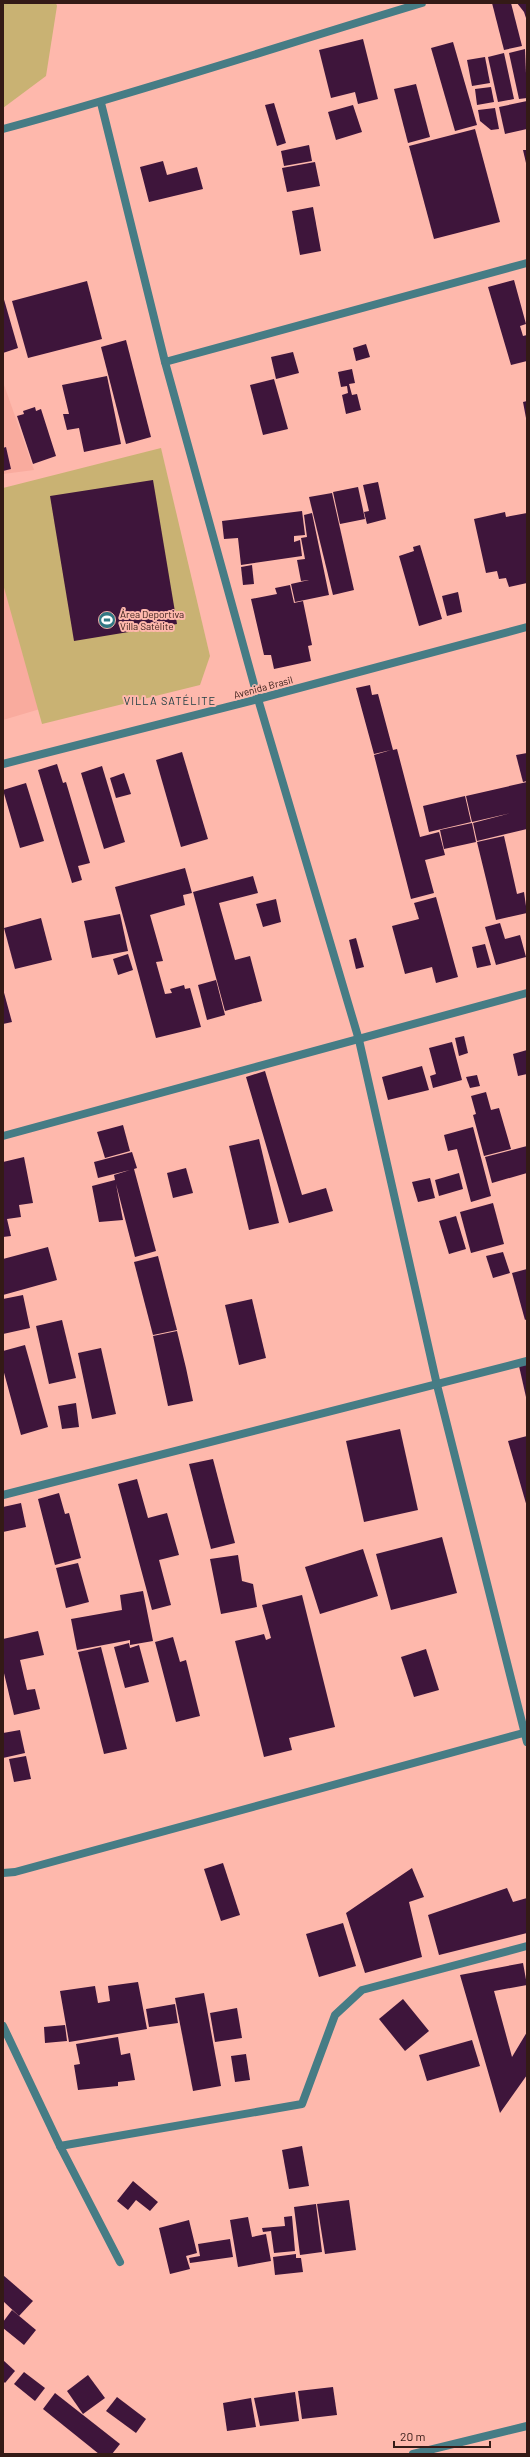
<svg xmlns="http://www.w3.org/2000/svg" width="530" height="2457" font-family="Barlow,sans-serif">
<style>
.built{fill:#f9ab9e}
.green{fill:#c9b273}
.building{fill:#3e153b}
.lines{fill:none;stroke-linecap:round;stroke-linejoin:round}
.service{stroke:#467c85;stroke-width:8}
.minor{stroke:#467c85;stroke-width:8}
.tertiary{stroke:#467c85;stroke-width:8}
.labels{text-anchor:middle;stroke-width:4;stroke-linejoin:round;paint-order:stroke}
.poi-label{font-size:10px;fill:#341a16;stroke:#feb8ac;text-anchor:start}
.street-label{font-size:10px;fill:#341a16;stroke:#feb8ac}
.neighbourhood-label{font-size:11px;letter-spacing:1px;fill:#1a3b41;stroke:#feb8ac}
</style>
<rect width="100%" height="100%" fill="#feb8ac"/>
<!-- built -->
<g class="built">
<path d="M3,382L34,470L3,474Z"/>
<path d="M3,575L40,709L3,720Z"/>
</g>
<!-- green -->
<g class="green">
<path d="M3,3H56L57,6L46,76L3,108Z"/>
<path d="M161,448L210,656L200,685L42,724L3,584V488Z"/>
</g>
<!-- building -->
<g class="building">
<path d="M492,3H511L522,46L504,50Z"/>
<path d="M517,3H527V21L524,12Z"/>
<path d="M363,39L378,99L358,104L355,92L331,98L319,50Z"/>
<path d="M453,42L477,125L455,131L431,48Z"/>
<path d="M525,49L527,98L519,99L509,53Z"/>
<path d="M504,53L514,99L498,102L488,57Z"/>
<path d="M485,57L490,83L472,86L467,60Z"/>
<path d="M416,84L430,137L408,143L394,89Z"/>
<path d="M491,87L494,102L477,105L475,89Z"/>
<path d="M527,101V129L505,134L499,107Z"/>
<path d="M274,103L286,143L277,146L265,105Z"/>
<path d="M353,105L362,132L336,140L328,112Z"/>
<path d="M495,108L499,129L491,130L480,121L478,110Z"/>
<path d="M475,129L500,222L434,239L409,146Z"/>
<path d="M309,145L312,161L284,166L281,151Z"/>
<path d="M523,150H527V163H526Z"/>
<path d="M163,161L167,175L197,167L203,189L149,202L140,167Z"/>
<path d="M315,162L320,186L287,192L282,168Z"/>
<path d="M313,207L321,251L300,255L292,211Z"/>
<path d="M514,280L526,324L520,326L523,336L527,335V361L511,365L488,287Z"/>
<path d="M87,281L102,339L28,358L12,301Z"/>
<path d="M3,296L18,348L3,353Z"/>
<path d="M126,340L151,437L126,444L101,347Z"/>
<path d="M366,344L370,357L356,361L353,348Z"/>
<path d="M293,352L299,373L276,379L271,357Z"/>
<path d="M352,369L355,383L349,384L352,395L357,394L361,410L346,414L342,395L348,393L347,386L341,387L338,372Z"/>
<path d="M107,376L121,444L84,452L79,428L67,430L63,414H69L62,385Z"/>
<path d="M274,379L288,429L263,435L250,385Z"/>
<path d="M527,401V418H526L523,402Z"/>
<path d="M35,407L36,411L41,409L56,456L33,464L17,416L24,414L23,411Z"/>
<path d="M6,447L11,469L3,471V448Z"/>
<path d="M153,480L177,624L74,641L50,496Z"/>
<path d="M378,482L386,519L367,524L364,512L369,511L363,485Z"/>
<path d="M358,487L365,519L340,524L333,492Z"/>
<path d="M332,493L354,590L333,595L309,497Z"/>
<path d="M302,511L305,535L294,536V542L300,540L302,556L241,565L238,538L224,539L222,521Z"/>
<path d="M505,512L506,517L527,513V583L509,587L506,578L499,579L497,571L486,573L474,519Z"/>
<path d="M312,513L329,595L295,602L291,584L309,580L301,581L297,560L305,559L301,538L307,537L304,515Z"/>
<path d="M420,545L442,619L419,626L399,556L414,551L413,547Z"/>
<path d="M252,565L254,584L243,585L241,567Z"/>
<path d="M290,585L294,603L303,601L312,645L308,646L311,661L274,669L271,655H264L251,599L277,594L275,588Z"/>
<path d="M458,592L462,612L447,616L442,596Z"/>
<path d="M370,685L372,695L378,694L393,750L397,749L420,837L439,832L445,855L425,860L434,893L411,899L374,755L391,750L374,754L356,688Z"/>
<path d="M182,752L208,839L181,847L156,760Z"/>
<path d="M527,753V781L523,782L516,755Z"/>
<path d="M57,764L63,783L66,782L90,863L78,866L82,880L72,883L38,770Z"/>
<path d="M102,766L125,842L104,849L81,773Z"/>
<path d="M124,773L131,794L116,798L110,778Z"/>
<path d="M527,782V829L477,841L473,823L515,812L472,822L466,796Z"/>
<path d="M26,783L44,841L20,848L3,790Z"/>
<path d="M465,796L471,822L429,832L423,806Z"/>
<path d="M472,823L476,842L444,849L440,830Z"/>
<path d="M504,836L517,894L524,892L527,913L496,920L477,842Z"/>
<path d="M185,868L192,893L183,895L185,905L150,915L163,961L156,962L165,994L172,993L170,989L184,985L185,989L190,988L201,1027L156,1038L115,887Z"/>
<path d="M253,876L258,893L219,903L235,960L250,956L262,1001L225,1011L193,892Z"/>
<path d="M436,897L458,977L436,983L432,967L405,974L392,926L419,919L414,903Z"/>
<path d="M276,899L281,922L263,927L256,904Z"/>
<path d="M120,914L128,951L92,958L84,921Z"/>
<path d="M41,918L52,960L15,969L4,928Z"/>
<path d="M500,923L505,939L520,935L526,957L496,965L485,927Z"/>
<path d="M356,938L364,967L356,969L349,940Z"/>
<path d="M485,944L491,965L477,968L472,947Z"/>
<path d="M128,954L133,970L118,975L113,959Z"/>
<path d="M216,980L225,1015L207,1020L198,985Z"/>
<path d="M3,989L12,1022L3,1024Z"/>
<path d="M464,1036L468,1053L459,1056L455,1038Z"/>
<path d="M452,1042L462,1080L433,1088L430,1076L436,1074L429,1048Z"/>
<path d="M527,1050V1074L518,1076L513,1054Z"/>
<path d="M422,1066L429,1090L388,1100L382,1077Z"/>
<path d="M265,1071L302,1195L326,1188L333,1211L289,1223L246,1077Z"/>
<path d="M477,1075L480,1086L470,1088L466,1077Z"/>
<path d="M486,1092L491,1110L499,1108L511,1149L484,1156L473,1115L476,1114L471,1096Z"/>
<path d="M123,1125L130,1151L105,1158L97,1132Z"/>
<path d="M473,1127L491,1196L471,1202L457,1149L448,1151L444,1135Z"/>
<path d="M259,1139L279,1223L249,1230L229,1146Z"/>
<path d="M527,1146V1173L492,1183L485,1157Z"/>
<path d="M132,1152L137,1168L134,1169L156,1251L135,1257L116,1184L123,1220L99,1222L92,1186L115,1180L114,1175L130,1170L98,1178L94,1162Z"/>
<path d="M24,1157L33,1203L19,1205L21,1217L7,1219L11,1236L3,1237V1162Z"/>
<path d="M186,1168L193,1193L173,1198L167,1173Z"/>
<path d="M459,1173L463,1189L439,1196L435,1180Z"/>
<path d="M430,1178L435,1198L418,1202L412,1182Z"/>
<path d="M493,1203L504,1244L471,1253L460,1212Z"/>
<path d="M456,1216L466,1249L449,1254L439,1221Z"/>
<path d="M48,1247L57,1280L3,1295V1259Z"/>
<path d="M503,1252L510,1273L493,1278L486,1256Z"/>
<path d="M158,1256L177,1330L153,1335L134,1262Z"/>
<path d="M527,1269V1319L525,1320L512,1273Z"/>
<path d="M23,1295L30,1328L3,1334V1299Z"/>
<path d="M252,1299L266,1358L239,1365L225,1305Z"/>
<path d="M62,1320L76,1378L49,1384L36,1326Z"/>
<path d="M177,1331L186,1368L176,1370L186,1368L193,1401L168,1406L153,1336Z"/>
<path d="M25,1345L48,1427L21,1435L3,1369V1351Z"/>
<path d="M101,1348L116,1414L92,1419L78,1353Z"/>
<path d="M527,1364V1397H526L519,1366Z"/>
<path d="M76,1403L79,1427L62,1429L58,1406Z"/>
<path d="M400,1429L418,1510L364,1522L346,1441Z"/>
<path d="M527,1436V1507L508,1441Z"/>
<path d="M213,1459L235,1543L211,1549L189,1464Z"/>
<path d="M137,1479L148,1518L167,1513L179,1555L159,1560L171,1605L152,1610L118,1484Z"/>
<path d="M59,1493L65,1514L69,1513L81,1558L55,1565L38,1499Z"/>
<path d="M21,1503L26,1527L3,1532V1507Z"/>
<path d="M442,1537L457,1593L391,1610L376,1554Z"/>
<path d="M363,1549L378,1596L320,1614L305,1567Z"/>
<path d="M238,1555L242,1581L253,1584L257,1607L221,1614L210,1559Z"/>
<path d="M78,1563L89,1602L66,1608L56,1568Z"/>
<path d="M143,1591L153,1641L130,1645V1640L77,1650L71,1619L122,1610L120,1595Z"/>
<path d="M302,1595L335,1727L289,1738L292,1750L264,1757L235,1641L264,1634L266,1640L271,1638L262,1605Z"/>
<path d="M38,1631L44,1655L20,1660L27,1690L35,1689L40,1709L14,1715L3,1669V1639Z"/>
<path d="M173,1637L180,1662L186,1660L200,1716L176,1722L155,1642Z"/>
<path d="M129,1643L130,1648L139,1645L149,1682L125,1688L114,1647Z"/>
<path d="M101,1647L127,1749L104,1754L78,1652Z"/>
<path d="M426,1649L439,1690L414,1697L401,1657Z"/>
<path d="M20,1730L25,1753L3,1758V1733Z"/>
<path d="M26,1756L31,1779L14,1782L9,1759Z"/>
<path d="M223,1863L240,1915L221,1921L204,1869Z"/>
<path d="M412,1868L424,1897L409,1902L422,1957L365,1973L346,1913Z"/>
<path d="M507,1888L513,1902L527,1898V1933L439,1955L428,1915Z"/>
<path d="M343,1923L356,1966L319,1977L306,1934Z"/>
<path d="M523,1963L527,1985L494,1991L512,2057L527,2032V2075L500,2113L460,1975Z"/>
<path d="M138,1982L147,2029L69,2042L60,1991L95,1986L98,2003L110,2001L108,1986Z"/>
<path d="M204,1993L221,2086L193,2091L175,1998Z"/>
<path d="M403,1999L429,2031L405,2051L379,2019Z"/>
<path d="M175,2004L178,2023L149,2027L146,2009Z"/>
<path d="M237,2008L242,2038L215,2042L210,2013Z"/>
<path d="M65,2025L67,2041L45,2043L44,2027Z"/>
<path d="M118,2037L121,2055L130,2053L135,2080L118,2082V2086L78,2090L74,2065L80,2064L76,2044Z"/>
<path d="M472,2040L480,2066L427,2081L419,2055Z"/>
<path d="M246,2054L250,2080L235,2082L231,2056Z"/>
<path d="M302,2146L309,2186L289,2189L282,2150Z"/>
<path d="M133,2181L158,2202L150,2211L136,2200L128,2210L117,2201Z"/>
<path d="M349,2200L356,2250L325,2254L317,2204Z"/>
<path d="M316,2204L322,2252L300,2255L294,2207Z"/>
<path d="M292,2216L295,2251L274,2253L271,2231L263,2232L262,2228L285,2226L284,2217Z"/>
<path d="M248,2217L252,2237L266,2234L271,2261L238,2267L230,2220Z"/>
<path d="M189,2220L197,2253L186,2256L190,2269L170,2274L159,2228Z"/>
<path d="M230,2239L233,2257L190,2263L189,2258L200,2256L198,2244Z"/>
<path d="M296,2254V2258H301L303,2272L275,2275L273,2257Z"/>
<path d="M3,2275L33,2301L19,2316L3,2301Z"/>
<path d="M12,2310L36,2330L24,2345L3,2328V2322Z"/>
<path d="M3,2360L15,2371L5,2383L3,2381Z"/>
<path d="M24,2372L45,2388L35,2401L14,2384Z"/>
<path d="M88,2375L105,2398L83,2414L67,2391Z"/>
<path d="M333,2387L337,2415L302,2419L298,2391Z"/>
<path d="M295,2392L299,2421L260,2426L254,2398Z"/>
<path d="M55,2393L120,2444L112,2454H99L43,2409Z"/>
<path d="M117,2397L146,2419L136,2433L106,2411Z"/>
<path d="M251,2398L256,2427L227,2431L223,2403Z"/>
</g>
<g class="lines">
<!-- service -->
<path class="service" d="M60,2146L302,2104L335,2015L362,1990L527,1946"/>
<!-- minor -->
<g class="minor">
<path d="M101,103L165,362L258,699L359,1040L437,1385L527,1742"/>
<path d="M3,129C144,91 282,45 422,3"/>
<path d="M165,362L527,263"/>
<path d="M3,764L258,699L527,627"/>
<path d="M3,1136L527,993"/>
<path d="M3,1873L15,1872L527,1732"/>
<path d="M3,2026L60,2146L120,2262"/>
<path d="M413,2454L527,2426"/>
</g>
<!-- tertiary -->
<path class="tertiary" d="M3,1495L527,1361"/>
</g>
<!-- icons -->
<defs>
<g id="stadium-disc" transform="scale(0.9)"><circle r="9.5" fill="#317783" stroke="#feb8ac"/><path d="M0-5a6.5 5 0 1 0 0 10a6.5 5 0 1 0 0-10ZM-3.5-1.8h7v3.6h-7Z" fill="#fff"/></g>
</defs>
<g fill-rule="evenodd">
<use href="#stadium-disc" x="107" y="620"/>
</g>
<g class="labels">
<!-- poi labels -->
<g class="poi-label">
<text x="120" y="618">Área Deportiva<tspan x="120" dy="12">Villa Satélite</tspan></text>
</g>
<!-- street labels -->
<g class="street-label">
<text transform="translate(263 687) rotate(-15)" y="4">Avenida Brasil</text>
</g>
<!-- neighbourhood labels -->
<g class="neighbourhood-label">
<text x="170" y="705">VILLA SATÉLITE</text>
</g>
</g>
<!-- border -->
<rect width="530" height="2457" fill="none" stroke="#341a16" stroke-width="8"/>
<!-- scale -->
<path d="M394 2441v6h96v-6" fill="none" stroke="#341a16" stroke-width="2"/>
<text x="400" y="2441" font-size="12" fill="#341a16" stroke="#feb8ac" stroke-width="3" paint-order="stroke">20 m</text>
</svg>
